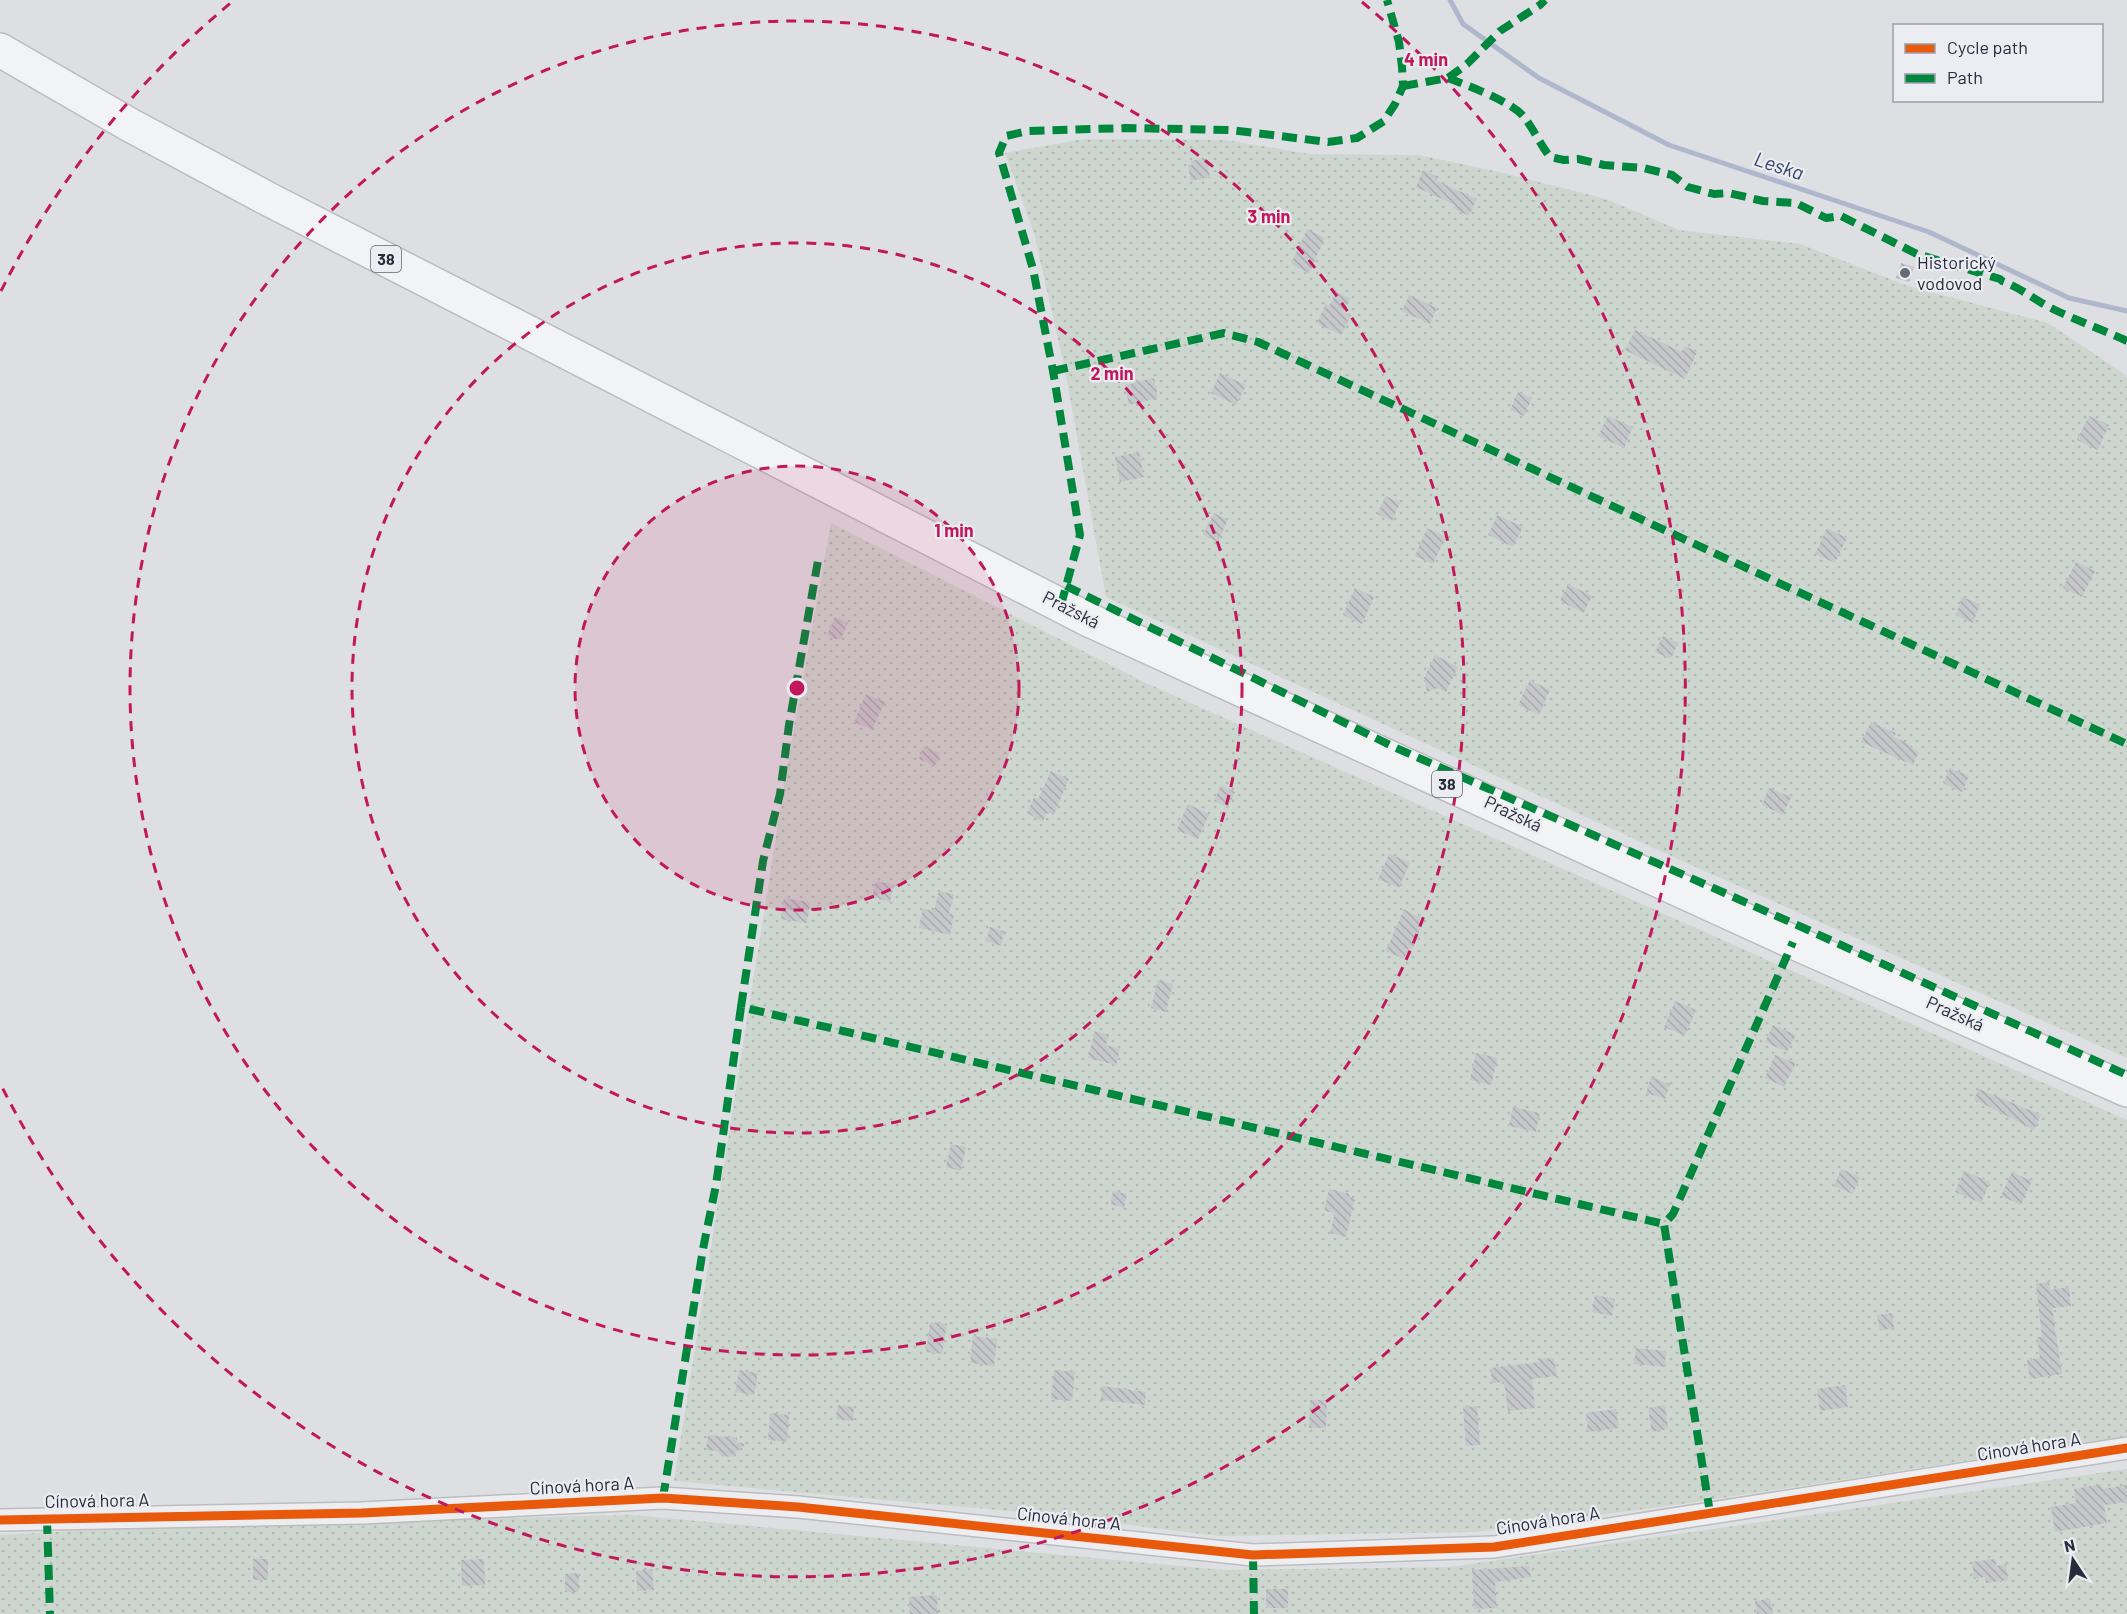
<svg xmlns="http://www.w3.org/2000/svg" width="2127" height="1614" font-family="Barlow,sans-serif">
<style>
.garden{fill:url(#garden-dots)}
.lines{fill:none;stroke-linecap:round;stroke-linejoin:round}
.stream{stroke:#afb7cc;stroke-width:5}
.building{fill:url(#building-back-hatch)}
.minor-casing{stroke:#bcbdc1;stroke-width:24}
.primary-casing{stroke:#bbbcc0;stroke-width:36}
.minor{stroke:#eeeef0;stroke-width:21}
.primary{stroke:#f2f3f4;stroke-width:33}
.quiet{stroke:#00873e;stroke-width:8;stroke-dasharray:15 8;stroke-linecap:butt}
.cycleway-casing{stroke:#ebedf3;stroke-width:13}
.cycleway{stroke:#e8590c;stroke-width:9}
.ring{fill:none;stroke:#c2185b;stroke-width:3;stroke-dasharray:10 8}
.poi-dot{fill:#686a75;stroke:#ebedf3;stroke-width:2}
.labels{text-anchor:middle;stroke-width:4.5;stroke-linejoin:round;paint-order:stroke}
.shield{fill:#ebedf3;stroke:#626572;stroke-width:1.5}
.shield-label{font-size:16px;font-weight:bold;fill:#282b3a}
.poi-label{font-size:18px;fill:#282b3a;stroke:#ebedf3;text-anchor:start}
.street-label{font-size:18px;fill:#282b3a;stroke:#ebedf3}
.water-label{font-size:20px;font-style:italic;fill:#364369;stroke:#ebedf3}
.centre{fill:#c2185b;stroke:#ebedf3;stroke-width:3}
.ring-label{font-size:18px;text-anchor:middle;font-weight:bold;fill:#c2185b;stroke:#ebedf3;stroke-width:4.5;stroke-linejoin:round;paint-order:stroke}
</style>
<defs>
<pattern id="garden-dots" width="8" height="8" patternUnits="userSpaceOnUse" patternTransform="scale(1.5)"><rect width="8" height="8" fill="#cdd6cf"/><path d="M2 2h.1M6 6h.1" fill="none" stroke="#b0b8b2" stroke-width="1.8" stroke-linecap="round"/></pattern>
<pattern id="building-back-hatch" width="6" height="6" patternUnits="userSpaceOnUse" patternTransform="scale(1.5)"><rect width="6" height="6" fill="#c6c7cb"/><path d="M-1 5l2 2M0 0l6 6M5-1l2 2" fill="none" stroke="#aaabaf"/></pattern>
</defs>
<rect width="100%" height="100%" fill="#dedfe3"/>
<!-- garden -->
<g class="garden">
<path d="M1084,139L1226,140L1310,154L1419,155L1499,172L1606,199L1679,230L1800,244L1908,286L2048,323L2123,373L2127,378V1058L1680,860L1106,597L1065,370L1034,233L1005,153Z"/>
<path d="M831,523L1146,683L2127,1120V1436L1689,1503L1474,1532L1219,1536L1031,1513L674,1481L786,773Z"/>
<path d="M2127,1469V1614H0V1535L170,1526L633,1515L1224,1570L1450,1567Z"/>
</g>
<g class="lines">
<!-- stream -->
<path class="stream" d="M1450,0L1463,24L1539,78L1669,145L1929,232L2069,298L2127,311"/>
</g>
<!-- building -->
<g class="building">
<path d="M1206,158L1210,177L1191,181L1188,165H1192L1191,161Z"/>
<path d="M1423,170L1438,177L1437,181L1477,199L1469,216L1453,208L1455,205L1416,187Z"/>
<path d="M1307,229L1325,238L1309,273L1291,264Z"/>
<path d="M1901,263L1914,267L1909,282L1896,278Z"/>
<path d="M1336,292L1350,298L1343,312L1351,315L1341,335L1317,323L1326,304L1329,306Z"/>
<path d="M1409,295L1437,308L1430,324L1402,311Z"/>
<path d="M1635,330L1682,352L1685,346L1697,352L1685,379L1625,350Z"/>
<path d="M1220,373L1246,385L1236,405L1211,393Z"/>
<path d="M1154,378L1158,398L1129,405L1125,385Z"/>
<path d="M1518,392L1532,398L1524,416L1510,410Z"/>
<path d="M1608,416L1633,427L1624,448L1598,436Z"/>
<path d="M2089,416L2109,425L2098,450L2077,440Z"/>
<path d="M1139,452L1144,477L1120,482L1115,457Z"/>
<path d="M1386,496L1400,503L1392,521L1377,514Z"/>
<path d="M1214,513L1228,520L1218,542L1203,535Z"/>
<path d="M1497,515L1523,527L1513,547L1488,535Z"/>
<path d="M1427,528L1446,537L1433,564L1415,556Z"/>
<path d="M1827,528L1847,538L1835,563L1815,554Z"/>
<path d="M2076,562L2095,571L2082,597L2063,588Z"/>
<path d="M1568,584L1592,596L1584,613L1560,601Z"/>
<path d="M1355,588L1374,597L1362,624L1343,615Z"/>
<path d="M1962,597L1980,604L1973,623L1956,615Z"/>
<path d="M835,617L848,623L841,639H835L827,635Z"/>
<path d="M1663,636L1678,643L1671,659L1655,652Z"/>
<path d="M1435,655L1458,667L1446,692L1438,688L1427,692L1424,678Z"/>
<path d="M1530,680L1550,690L1539,715L1518,705Z"/>
<path d="M866,694L885,702L872,730L854,722Z"/>
<path d="M1871,722L1896,733L1894,737L1909,744L1908,745L1919,752L1913,765L1861,742Z"/>
<path d="M924,746L940,753L935,766L919,759Z"/>
<path d="M1950,768L1969,776L1962,792L1943,783Z"/>
<path d="M1051,771L1069,779L1055,812L1046,814L1043,822L1027,813L1034,797L1038,799Z"/>
<path d="M1221,785L1235,792L1228,807L1214,801Z"/>
<path d="M1769,788L1791,797L1783,815L1762,805Z"/>
<path d="M1188,804L1209,814L1198,839L1177,830Z"/>
<path d="M1389,854L1410,862L1399,888L1378,879Z"/>
<path d="M876,881L894,885L890,902L872,897Z"/>
<path d="M939,891L954,894L949,914L954,915L950,935L919,928L923,909L934,911Z"/>
<path d="M784,898L810,902L807,923L781,919Z"/>
<path d="M1404,909L1424,920L1412,949L1409,948L1404,959L1386,951Z"/>
<path d="M990,927L1004,931L1001,946L986,941Z"/>
<path d="M1158,980L1173,984L1166,1012L1151,1008Z"/>
<path d="M1675,1001L1696,1010L1685,1036L1664,1027Z"/>
<path d="M1773,1025L1796,1035L1787,1052L1765,1042Z"/>
<path d="M1095,1031L1109,1035L1106,1045L1120,1049L1116,1065L1088,1058Z"/>
<path d="M1476,1053L1498,1058L1491,1085L1470,1080Z"/>
<path d="M1775,1055L1796,1063L1784,1087L1765,1078Z"/>
<path d="M1651,1077L1670,1084L1665,1099L1646,1093Z"/>
<path d="M1979,1089L2041,1115L2034,1130L1974,1099Z"/>
<path d="M1513,1107L1540,1113L1536,1132L1509,1126Z"/>
<path d="M951,1144L966,1147L961,1171L946,1167Z"/>
<path d="M1841,1169L1860,1177L1853,1194L1834,1186Z"/>
<path d="M1964,1171L1990,1182L1981,1203L1955,1192Z"/>
<path d="M2012,1172L2032,1181L2021,1205L2001,1196Z"/>
<path d="M1329,1189L1350,1194L1349,1197L1355,1199L1346,1237L1330,1233L1335,1213L1324,1211Z"/>
<path d="M1113,1191L1127,1194L1124,1208L1111,1204Z"/>
<path d="M2049,1282L2050,1290L2069,1287L2071,1306L2052,1308L2062,1374L2030,1379L2027,1360L2040,1358L2037,1337H2042L2036,1284Z"/>
<path d="M1595,1295L1615,1299L1612,1316L1592,1312Z"/>
<path d="M1892,1313L1894,1328L1880,1331L1877,1315Z"/>
<path d="M930,1322L947,1324L942,1354L926,1352Z"/>
<path d="M973,1336L997,1339L994,1366L970,1363Z"/>
<path d="M1636,1348L1666,1351L1665,1367L1634,1364Z"/>
<path d="M1554,1358L1557,1376L1532,1379L1535,1408L1508,1411L1504,1382L1492,1383L1491,1368L1540,1362L1539,1359Z"/>
<path d="M739,1370L758,1373L754,1395L735,1392Z"/>
<path d="M1054,1370L1075,1372L1072,1401L1051,1399Z"/>
<path d="M1845,1385L1848,1407L1820,1411L1817,1389Z"/>
<path d="M1102,1386L1146,1392L1145,1405L1101,1400Z"/>
<path d="M1310,1400H1327L1326,1428H1309Z"/>
<path d="M838,1405L854,1407L853,1421L836,1419Z"/>
<path d="M1665,1405L1668,1429L1652,1432L1648,1408Z"/>
<path d="M1477,1406L1480,1445L1466,1446L1463,1407Z"/>
<path d="M1616,1409L1619,1428L1588,1432L1586,1413Z"/>
<path d="M770,1413L789,1415L787,1442L768,1440Z"/>
<path d="M708,1435L737,1438V1442L746,1444L730,1457L721,1455L717,1451L706,1450Z"/>
<path d="M2101,1484L2102,1489L2127,1485V1502L2104,1505L2107,1523L2055,1532L2051,1507L2076,1503L2074,1489Z"/>
<rect x="253" y="1559" width="15" height="21"/>
<path d="M484,1559L485,1585L462,1586L461,1560Z"/>
<path d="M1995,1559L1996,1566L2006,1564L2008,1580L1986,1583L1985,1577L1974,1579L1972,1562Z"/>
<path d="M1529,1566L1531,1577L1495,1582L1497,1608L1474,1609L1472,1570Z"/>
<path d="M652,1569L654,1590L637,1591L636,1571Z"/>
<path d="M579,1573V1592H565V1574Z"/>
<rect x="1266" y="1589" width="22" height="19"/>
<path d="M937,1595L938,1614H910L909,1597Z"/>
<path d="M1770,1599L1773,1614H1757L1755,1601Z"/>
</g>
<g class="lines">
<!-- minor casing -->
<g class="minor-casing">
<path id="minor" d="M0,1520L362,1513L663,1498L798,1507L1253,1555L1494,1547L2127,1448"/>
</g>
<!-- primary casing -->
<g class="primary-casing">
<path id="primary" d="M0,50L130,125L270,200L1089,620L1793,942L2127,1090"/>
</g>
<!-- minor -->
<use href="#minor" class="minor"/>
<!-- primary -->
<use href="#primary" class="primary"/>
<!-- quiet -->
<g class="quiet">
<path d="M1448,78C1468,86 1511,101 1524,117C1534,130 1540,144 1550,157L1564,160L1578,159L1604,165L1643,168L1672,175L1688,187L1714,194L1729,193L1763,201L1796,203L1826,218L1841,216L1917,254L2000,279L2002,281C2021,288 2036,301 2055,310C2078,321 2103,330 2127,341"/>
<path d="M1403,86L1448,78L1467,64L1500,31L1540,5L1545,0"/>
<path d="M1053,371L1224,333L1258,342L2127,744"/>
<path d="M1066,586L1394,747L1806,929L2127,1075"/>
<path d="M1061,605L1080,535L1053,371L1033,269L999,153L1006,136L1028,131L1126,128L1231,130L1328,142L1357,138L1384,121L1395,104L1403,86L1402,67L1399,42L1387,0"/>
<path d="M741,1007L763,861L780,794L789,725L819,555"/>
<path d="M663,1498L703,1249L716,1185L741,1007L1664,1224"/>
<path d="M1710,1513L1664,1224L1673,1214L1793,942"/>
<path d="M47,1519L50,1614"/>
<path d="M1253,1555L1254,1614"/>
</g>
<!-- cycleway casing -->
<g class="cycleway-casing">
<path id="cycleway" d="M0,1520L362,1513L663,1498L798,1507L1253,1555L1494,1547L2127,1448"/>
</g>
<!-- cycleway -->
<use href="#cycleway" class="cycleway"/>
</g>
<!-- distance rings -->
<circle cx="797" cy="688" r="222" fill="#c2185b" fill-opacity=".12"/>
<g class="ring">
<circle cx="797" cy="688" r="222"/>
<circle cx="797" cy="688" r="445"/>
<circle cx="797" cy="688" r="667"/>
<path d="M1 291A889 889 0 0 1 232 2M1362 2A889 889 0 1 1 1 1085"/>
</g>
<!-- markers -->
<circle class="poi-dot" cx="1905" cy="273" r="6"/>
<g class="labels">
<!-- shield labels -->
<g class="shield">
<rect x="371" y="246" width="30" height="26" rx="4.5"/>
<rect x="1432" y="771" width="30" height="26" rx="4.5"/>
</g>
<g class="shield-label">
<text x="386" y="265">38</text>
<text x="1447" y="790">38</text>
</g>
<!-- poi labels -->
<g class="poi-label">
<text x="1917" y="269">Historický<tspan x="1917" dy="21">vodovod</tspan></text>
</g>
<!-- street labels -->
<g class="street-label">
<text transform="translate(1071 610) rotate(27)" y="6">Pražská</text>
<text transform="translate(1513 814) rotate(25)" y="6">Pražská</text>
<text transform="translate(1955 1014) rotate(24)" y="6">Pražská</text>
<text transform="translate(2029 1447) rotate(-9)" y="6">Cínová hora A</text>
<text transform="translate(582 1486) rotate(-3)" y="6">Cínová hora A</text>
<text transform="translate(97 1501) rotate(-1)" y="6">Cínová hora A</text>
<text transform="translate(1069 1519) rotate(6)" y="6">Cínová hora A</text>
<text transform="translate(1548 1521) rotate(-9)" y="6">Cínová hora A</text>
</g>
<!-- water labels -->
<g class="water-label">
<text transform="translate(1779 166) rotate(18)" y="7">Leska</text>
</g>
</g>
<circle cx="797" cy="688" r="9" class="centre"/>
<g class="ring-label">
<text x="1426" y="66">4 min</text>
<text x="1269" y="223">3 min</text>
<text x="1112" y="380">2 min</text>
<text x="954" y="537">1 min</text>
</g>
<!-- legend -->
<rect x="1893" y="24" width="210" height="78" fill="#ebedf3" stroke="#9d9fa9" stroke-width="1.5"/>
<rect x="1905" y="44" width="30" height="9" fill="#e8590c" stroke="#9d9fa9" stroke-width="1.5"/>
<text x="1947" y="54" font-size="18" fill="#282b3a">Cycle path</text>
<rect x="1905" y="74" width="30" height="9" fill="#00873e" stroke="#9d9fa9" stroke-width="1.5"/>
<text x="1947" y="84" font-size="18" fill="#282b3a">Path</text>
<!-- north arrow -->
<g transform="translate(2073 1560) rotate(347)" stroke="#ebedf3" stroke-width="4.5" paint-order="stroke">
<path d="M0-4.5L10 22L0 15L-10 22Z" fill="#282b3a"/>
<text y="-9" font-size="16" font-weight="bold" text-anchor="middle" fill="#282b3a">N</text>
</g>
</svg>
